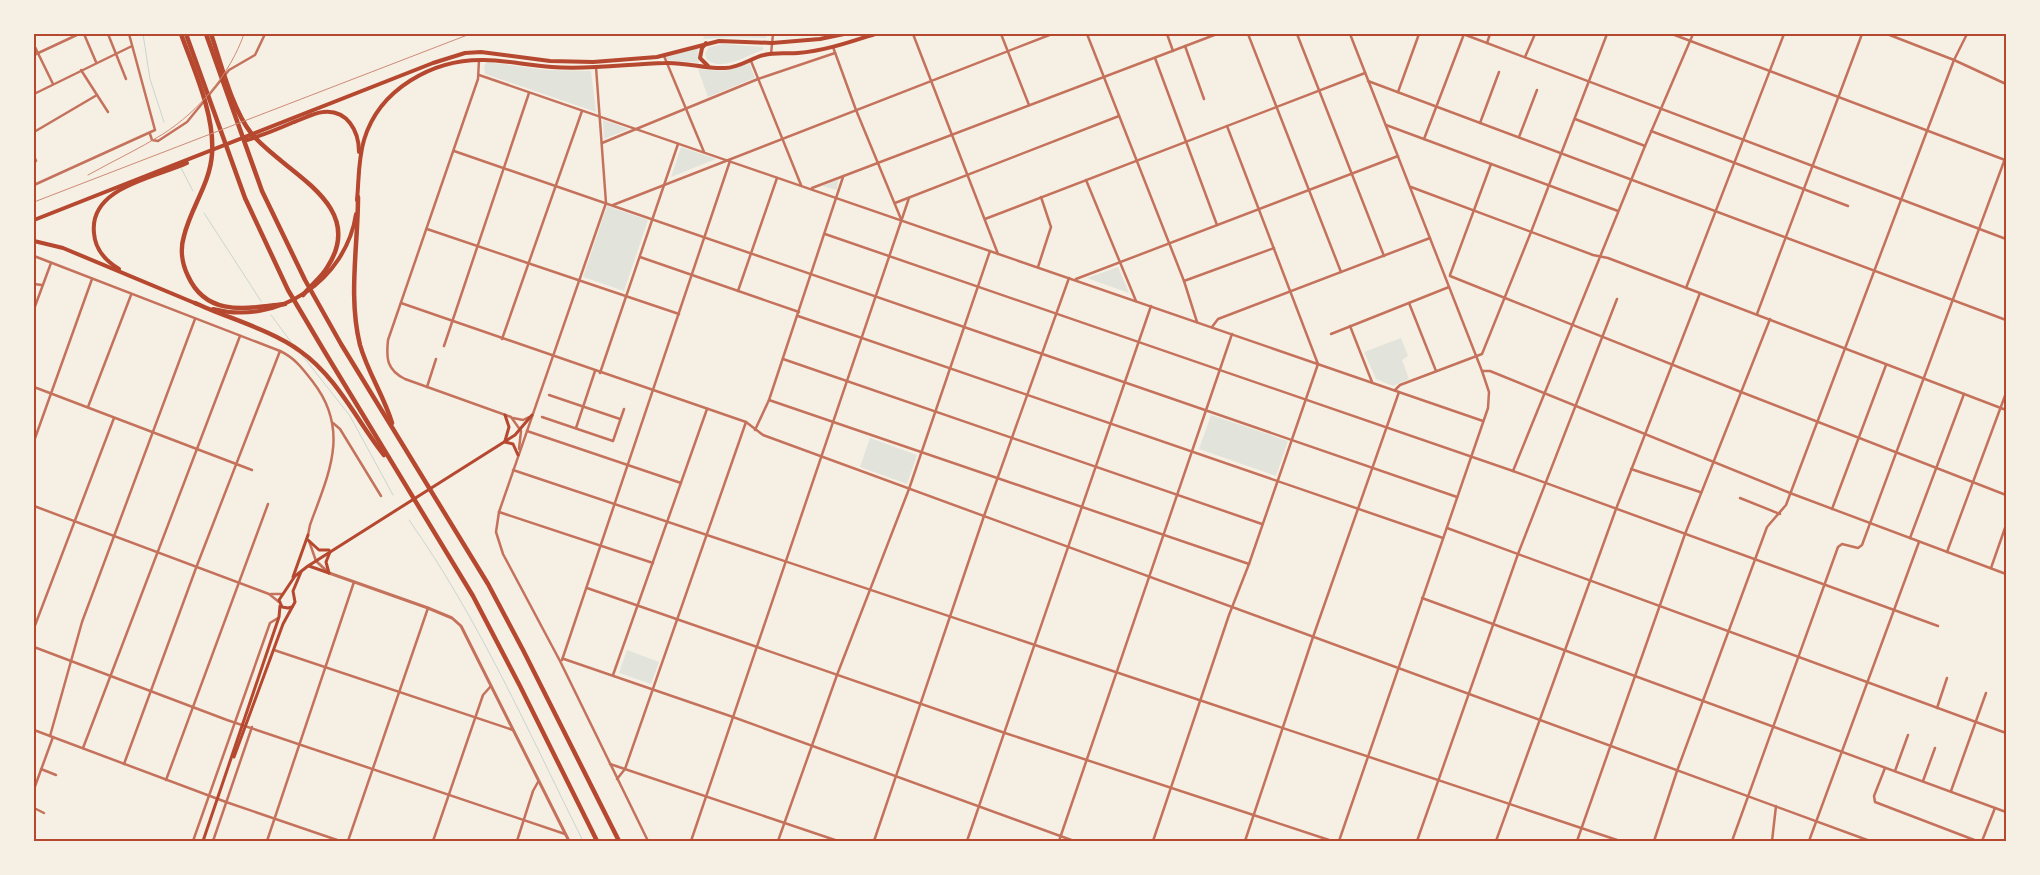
<svg xmlns="http://www.w3.org/2000/svg" width="2040" height="875" font-family="'Public Sans',sans-serif">
<style>
.green{fill:#e2e4dc}
.lines{fill:none;stroke-linecap:round;stroke-linejoin:round}
.stream{stroke:#c9d6d2;stroke-width:1}
.minor{stroke:#c5725c;stroke-width:2.5}
.tertiary{stroke:#c5725c;stroke-width:3}
.secondary{stroke:#b5482f;stroke-width:3}
.primary{stroke:#b5482f;stroke-width:4}
.motorway{stroke:#b5482f;stroke-width:4.5}
.rail{stroke:#cf8b77;stroke-width:1}
.neatline{fill:none;stroke:#b5482f;stroke-width:2}
</style>
<rect width="100%" height="100%" fill="#f6efe4"/>
<!-- green -->
<g class="green">
<path d="M705,34H764L767,37L766,38L731,37L703,39Z"/>
<path d="M724,44L763,47V50C747,55 723,72 707,60L705,54L709,47Z"/>
<path d="M698,48L699,63L667,60L666,56Z"/>
<path d="M487,62L546,70L591,71L596,112L485,74L484,66Z"/>
<path d="M749,62L755,78L708,97L698,69C721,71 727,73 749,62Z"/>
<path d="M603,120L629,129L604,139Z"/>
<path d="M681,147L716,159L671,177Z"/>
<path d="M838,180L837,190L822,186Z"/>
<path d="M607,206L648,220L624,291L583,277Z"/>
<path d="M1118,267L1129,293L1087,278Z"/>
<path d="M1401,338L1408,356L1402,360L1409,379L1393,386L1376,379L1364,352Z"/>
<path d="M1211,415L1288,441L1276,476L1199,449Z"/>
<path d="M870,438L917,455L907,484L860,467Z"/>
<path d="M627,650L659,662L651,684L619,673Z"/>
</g>
<g class="lines">
<!-- stream -->
<g class="stream">
<path d="M143,34L150,79L164,122"/>
<path d="M181,168L193,191"/>
<path d="M204,213L261,301"/>
<path d="M271,315L291,342"/>
<path d="M302,355L350,416L393,495"/>
<path d="M409,520C479,619 529,733 583,841"/>
</g>
<!-- minor -->
<g class="minor">
<path d="M84,34L96,62"/>
<path d="M108,34L126,79"/>
<path d="M913,34L998,254"/>
<path d="M1001,34L1029,105"/>
<path d="M1087,34L1184,281L1197,322"/>
<path d="M1167,34L1173,51"/>
<path d="M1248,34L1341,272"/>
<path d="M1297,34L1384,256"/>
<path d="M1463,34L2006,239"/>
<path d="M1672,34L2005,160"/>
<path d="M1887,34L1954,60L2006,84"/>
<path d="M1487,43L1490,34"/>
<path d="M34,45L53,84"/>
<path d="M1185,46L1204,99"/>
<path d="M833,47L856,110L901,219"/>
<path d="M771,54L773,34"/>
<path d="M34,55L79,34"/>
<path d="M664,56L704,152"/>
<path d="M1525,57L1535,34"/>
<path d="M1155,58L1217,225"/>
<path d="M479,60L478,79L388,340C386,359 387,370 405,379L511,417L521,431L519,449"/>
<path d="M751,61L801,185"/>
<path d="M596,67L606,203L499,512L496,532L503,554L560,661L648,841"/>
<path d="M81,70L108,112"/>
<path d="M479,75L1483,421"/>
<path d="M1368,81L2006,320"/>
<path d="M1398,92L1419,34"/>
<path d="M34,94L132,46"/>
<path d="M208,96L229,70L255,55L265,34"/>
<path d="M1575,119L1645,146"/>
<path d="M1480,123L1499,72"/>
<path d="M1386,125L1618,211"/>
<path d="M1227,126L1318,364"/>
<path d="M1651,131L1848,206"/>
<path d="M34,132L97,95"/>
<path d="M150,134L152,140L158,141L187,122L205,100"/>
<path d="M1519,137L1537,90"/>
<path d="M1424,139L1464,34"/>
<path d="M602,143L758,79L835,53"/>
<path d="M454,151L1457,497"/>
<path d="M34,156L36,161"/>
<path d="M1086,180L1136,301"/>
<path d="M34,185L155,130L129,34"/>
<path d="M1411,187L1593,255L1608,258L2006,410"/>
<path d="M812,188L1217,34"/>
<path d="M895,203L1119,116"/>
<path d="M613,205L1052,34"/>
<path d="M985,219L1365,73"/>
<path d="M427,229L679,314"/>
<path d="M825,234L1513,471L1938,626"/>
<path d="M34,256L280,351C295,358 303,369 313,382C351,431 328,475 310,525L308,535"/>
<path d="M640,257L799,312"/>
<path d="M1038,267L1051,227L1041,197"/>
<path d="M1450,275L1491,164"/>
<path d="M1450,276L1741,392L2006,495"/>
<path d="M1076,279L1398,156"/>
<path d="M1184,281L1274,248"/>
<path d="M34,284L42,285"/>
<path d="M1686,288L1784,34"/>
<path d="M738,291L777,178"/>
<path d="M401,303L746,422L763,435L1870,841"/>
<path d="M1409,303L1436,371"/>
<path d="M34,309L51,263"/>
<path d="M1757,314L1862,34"/>
<path d="M798,316L1443,538"/>
<path d="M1350,326L1372,382"/>
<path d="M1212,327L1218,319L1430,238"/>
<path d="M1331,334L1449,287"/>
<path d="M502,339L582,111"/>
<path d="M444,346L529,93"/>
<path d="M783,359L1262,524"/>
<path d="M1482,371H1490L1790,493L2006,574"/>
<path d="M600,373L678,144"/>
<path d="M34,387L252,470"/>
<path d="M427,387L436,359"/>
<path d="M1395,390L1400,385L1482,354L1531,232L1607,34"/>
<path d="M549,395L620,419"/>
<path d="M769,400L1249,564"/>
<path d="M88,407L131,295"/>
<path d="M542,417L613,441L624,409"/>
<path d="M513,418L523,420L529,417"/>
<path d="M333,423L340,429L381,496"/>
<path d="M576,428L595,371"/>
<path d="M755,430L769,400L843,177"/>
<path d="M527,431L681,483"/>
<path d="M34,441L92,279"/>
<path d="M1631,469L1700,492"/>
<path d="M513,470L1620,841"/>
<path d="M1513,471L1645,146L1693,34"/>
<path d="M1740,498L1780,514"/>
<path d="M34,506L269,594L279,602"/>
<path d="M1832,509L1886,365"/>
<path d="M499,512L653,563"/>
<path d="M1447,528L2006,733"/>
<path d="M1910,538L1964,394"/>
<path d="M309,541L316,561"/>
<path d="M1947,552L2006,393"/>
<path d="M1991,568L2006,525"/>
<path d="M587,588L1005,733L1332,841"/>
<path d="M271,594H283"/>
<path d="M1422,598L2006,812"/>
<path d="M34,628L114,418"/>
<path d="M34,647L227,720L565,834"/>
<path d="M274,650L513,730"/>
<path d="M564,659L733,717L1074,841"/>
<path d="M562,660L730,161"/>
<path d="M613,675L707,409"/>
<path d="M1937,708L1947,678"/>
<path d="M34,730L226,802L340,841"/>
<path d="M50,736L82,622L195,319"/>
<path d="M83,748L240,336"/>
<path d="M124,764L196,568L280,351"/>
<path d="M610,764L838,841"/>
<path d="M1885,768L1874,796L1875,802L1977,841"/>
<path d="M41,769L56,775"/>
<path d="M1895,771L1908,735"/>
<path d="M617,779L625,769L746,422"/>
<path d="M166,780L268,504"/>
<path d="M1923,781L1935,748"/>
<path d="M34,789L53,737"/>
<path d="M1951,791L1986,693"/>
<path d="M34,808L44,813"/>
<path d="M193,841L270,623L278,618"/>
<path d="M213,841L252,727"/>
<path d="M267,841L354,582"/>
<path d="M348,841L428,608"/>
<path d="M433,841L483,695L491,686"/>
<path d="M517,841L533,791L538,782"/>
<path d="M691,841L909,198"/>
<path d="M778,841L837,675L909,489L990,251"/>
<path d="M874,841L984,516L1069,278"/>
<path d="M967,841L1151,306"/>
<path d="M1059,841L1232,334"/>
<path d="M1153,841L1229,615L1249,564L1318,364"/>
<path d="M1245,841L1313,637L1399,392"/>
<path d="M1339,841L1488,408L1489,392L1482,371L1350,34"/>
<path d="M1417,841L1518,554L1617,299"/>
<path d="M1496,841L1616,509L1700,293"/>
<path d="M1577,841L1685,534L1770,319"/>
<path d="M1654,841L1677,771L1767,527L1786,505L1927,131L1954,60L1967,34"/>
<path d="M1732,841L1838,547L1842,544L1858,548L1862,545L2006,156"/>
<path d="M1772,841L1776,806"/>
<path d="M1809,841L1919,542"/>
<path d="M1982,841L1995,808"/>
</g>
<!-- tertiary -->
<path class="tertiary" d="M316,561L329,573L428,608L452,618L461,626L569,841"/>
<!-- secondary -->
<g class="secondary">
<path d="M505,441L509,427L505,415"/>
<path d="M505,442L513,444L518,455"/>
<path d="M308,540L319,550H329"/>
<path d="M309,566L329,573"/>
<path d="M329,573L326,562L330,552"/>
<path d="M293,577L308,535"/>
<path d="M292,607L288,608L282,607L279,600L295,576L308,566L515,435L532,415"/>
<path d="M234,757L283,624L295,602L293,591L301,572"/>
<path d="M203,841L279,617L280,606"/>
</g>
<!-- primary -->
<g class="primary">
<path d="M706,43L702,48L700,58L708,66"/>
<path d="M247,140C263,135 278,129 294,122C303,119 313,113 323,112C347,109 359,131 359,152"/>
<path d="M357,200C359,180 358,160 364,140C379,89 433,59 484,60C507,60 529,66 552,67C590,70 627,64 665,63C685,62 705,69 725,68C739,68 751,58 764,55C775,52 787,54 798,53C824,51 850,42 875,34"/>
<path d="M34,220L433,63L465,53L481,52L550,61L593,62L657,57L719,41L772,43L820,39L844,34"/>
<path d="M34,241L63,248L197,304"/>
<path d="M119,269C106,261 95,250 94,233C89,187 155,178 187,163"/>
<path d="M213,309C278,326 346,280 356,214"/>
</g>
<!-- motorway -->
<g class="motorway">
<path d="M181,34C194,70 215,115 212,154C210,184 191,207 184,236C180,249 182,264 188,276C207,318 248,308 285,304"/>
<path d="M186,34L245,198L288,290L323,349L473,596L520,686L597,841"/>
<path d="M206,34L262,191L305,280L341,344L488,584L523,650L619,841"/>
<path d="M211,34C221,63 232,109 251,133C282,172 368,203 328,266C322,277 311,285 303,295"/>
<path d="M358,197C358,246 348,297 360,345C368,373 384,396 392,423"/>
<path d="M195,303C227,318 272,330 300,351C337,377 357,421 384,455"/>
</g>
<!-- rail -->
<g class="rail">
<path d="M88,175C113,161 139,149 163,134C199,111 230,74 244,34"/>
<path d="M34,202L470,34"/>
</g>
</g>
<!-- border -->
<rect width="2040" height="875" fill="none" stroke="#f6efe4" stroke-width="70"/>
<rect x="35" y="35" width="1970" height="805" class="neatline"/>
</svg>
